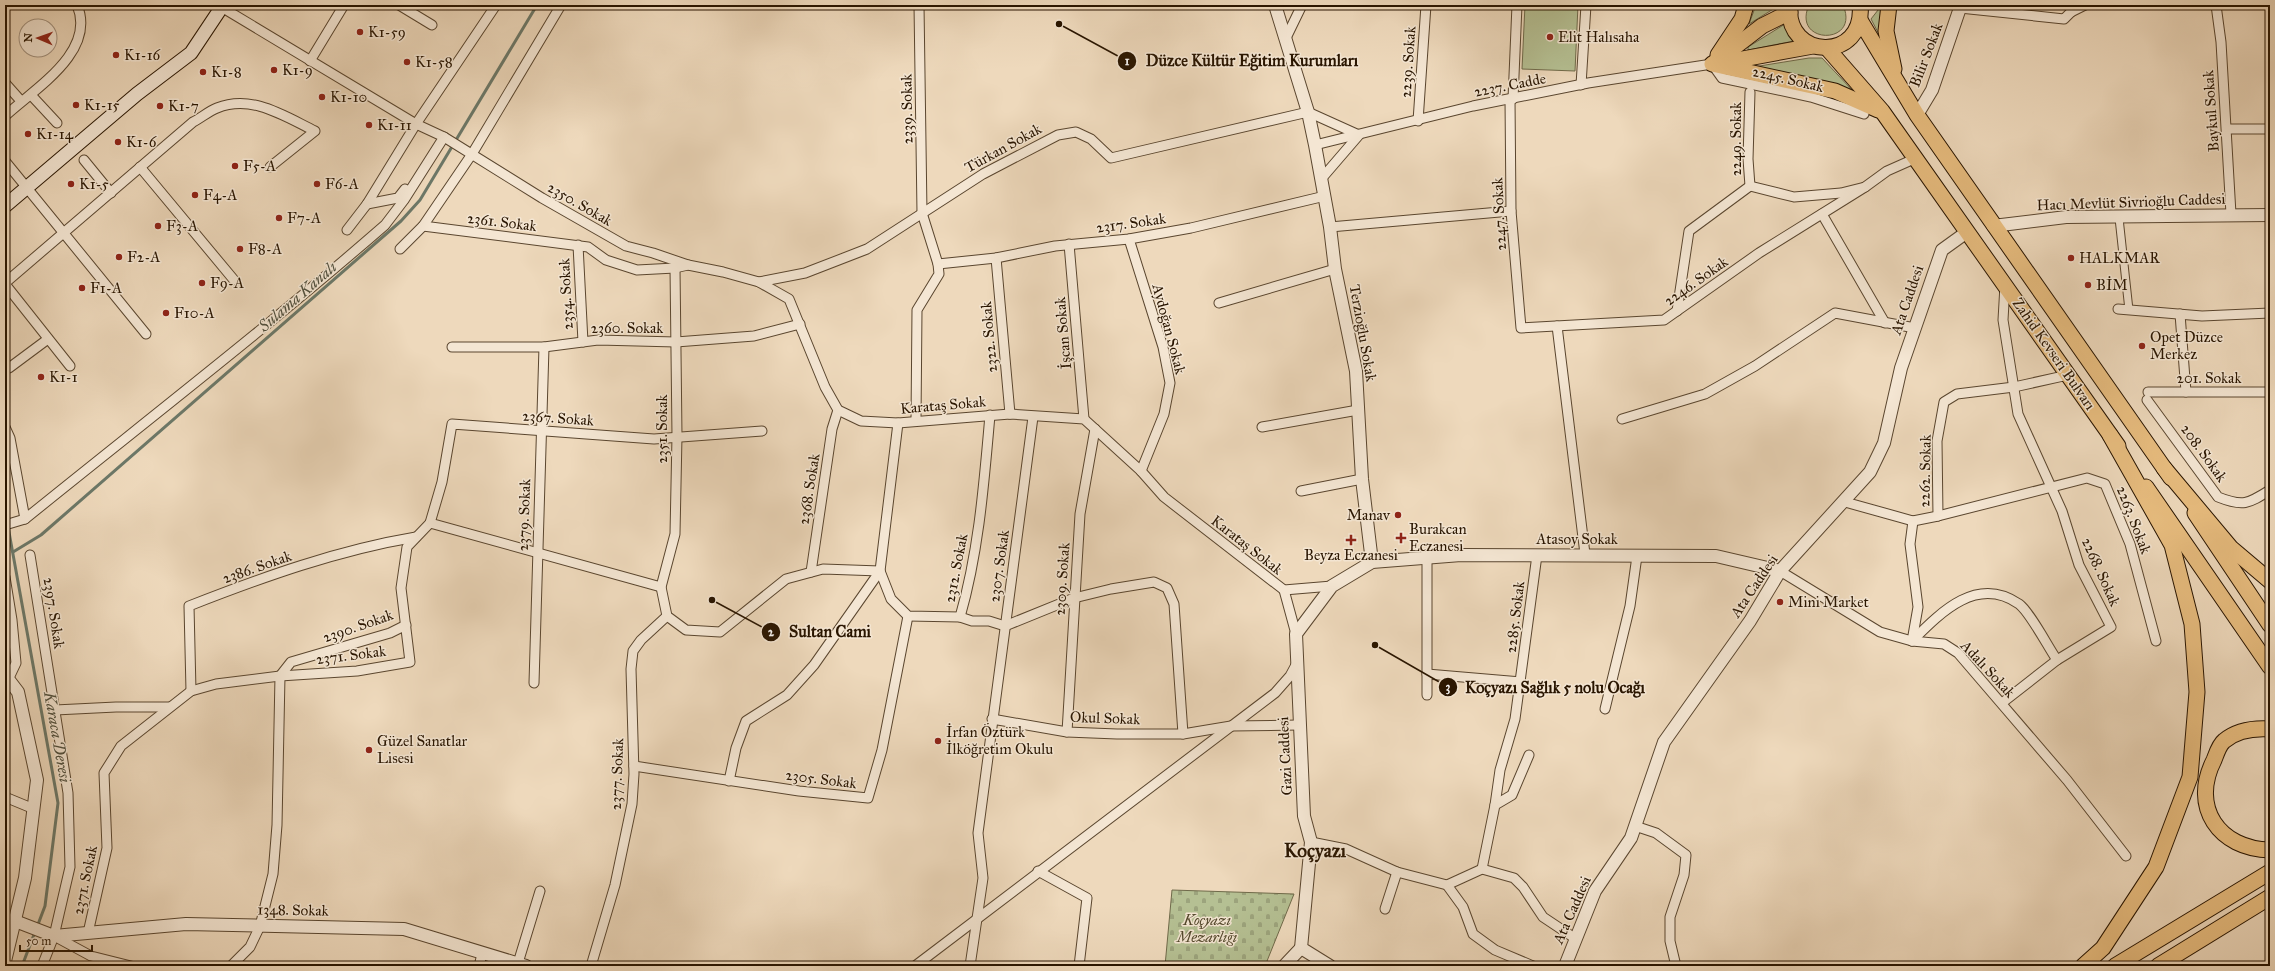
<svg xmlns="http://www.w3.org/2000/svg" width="2275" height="971" font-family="'IM FELL Great Primer',serif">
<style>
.grass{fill:#b5c093;stroke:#6f6a4a}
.cemetery{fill:url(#cemetery-stones);stroke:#6f6a4a}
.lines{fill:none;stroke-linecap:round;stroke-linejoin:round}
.stream{stroke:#6c7868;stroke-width:3}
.pedestrian-casing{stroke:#5a462f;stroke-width:9}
.minor-casing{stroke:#5a462f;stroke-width:11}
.tertiary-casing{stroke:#5a462f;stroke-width:14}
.secondary-casing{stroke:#291500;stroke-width:15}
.primary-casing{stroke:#291500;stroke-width:17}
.trunk-casing{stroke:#291500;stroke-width:17}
.pedestrian{stroke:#f4e6d3;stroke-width:7}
.minor{stroke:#f4e6d3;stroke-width:9}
.tertiary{stroke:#f4e6d3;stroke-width:12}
.secondary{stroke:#f4e6d3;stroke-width:13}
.primary{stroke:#e7bc7e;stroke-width:15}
.trunk{stroke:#e7bc7e;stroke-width:15}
.poi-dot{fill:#8f2418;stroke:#f4e6d3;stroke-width:1.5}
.labels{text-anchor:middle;stroke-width:3;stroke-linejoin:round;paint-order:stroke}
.poi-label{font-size:15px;fill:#291500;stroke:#f4e6d3;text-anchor:start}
.street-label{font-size:15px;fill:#291500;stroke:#f4e6d3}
.park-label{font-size:15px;font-style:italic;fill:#53482c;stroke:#f4e6d3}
.water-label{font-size:16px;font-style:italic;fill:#504f3d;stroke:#f4e6d3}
.district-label{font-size:19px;font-weight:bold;fill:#291500;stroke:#f4e6d3}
.leader{fill:none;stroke:#291500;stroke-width:1.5}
.callout-dot{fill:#291500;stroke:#f4e6d3;stroke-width:1.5}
.mark-label{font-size:12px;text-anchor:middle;font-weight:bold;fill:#fff}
.callout-label{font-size:16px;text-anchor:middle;font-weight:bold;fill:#291500;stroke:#f4e6d3;stroke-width:3;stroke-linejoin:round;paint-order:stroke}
</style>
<defs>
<pattern id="cemetery-stones" width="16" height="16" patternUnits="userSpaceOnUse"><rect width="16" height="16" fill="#b5c093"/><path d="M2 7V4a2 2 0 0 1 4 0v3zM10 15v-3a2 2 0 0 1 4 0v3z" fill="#9ca47d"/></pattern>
</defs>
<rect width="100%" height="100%" fill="#eed9bc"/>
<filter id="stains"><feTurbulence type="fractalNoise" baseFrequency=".005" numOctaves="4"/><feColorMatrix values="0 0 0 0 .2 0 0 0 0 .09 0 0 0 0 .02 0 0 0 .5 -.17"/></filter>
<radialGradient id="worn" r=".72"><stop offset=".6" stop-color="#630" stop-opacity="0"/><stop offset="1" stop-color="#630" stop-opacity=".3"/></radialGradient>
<!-- grass -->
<g class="grass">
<path d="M1525,5H1578L1575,71L1522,69Z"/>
<path d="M1756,5H1773L1775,8L1749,24Z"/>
<path d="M1809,5H1843C1861,46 1791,45 1809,5Z"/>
<path d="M1882,5V40L1871,19Z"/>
<path d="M1785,24L1794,41L1748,50V47Z"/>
<path d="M1809,58H1822L1852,90L1753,67Z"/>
</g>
<!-- cemetery -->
<path class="cemetery" d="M1172,890L1294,894L1265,966H1165Z"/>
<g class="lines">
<!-- stream -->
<g class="stream">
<path d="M5,510L58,803L45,906L37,927"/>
<path d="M13,552L41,535L401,221L420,200L537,5"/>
<path d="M22,966L35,932"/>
</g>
<!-- pedestrian casing -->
<g class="pedestrian-casing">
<path id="pedestrian" d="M2119,218L2129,310"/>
</g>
<!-- minor casing -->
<g class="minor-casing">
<g id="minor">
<path d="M218,5L416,124L444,137L542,198L626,246L653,253L688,265"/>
<path d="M399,5L432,25"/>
<path d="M2216,5L2221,42L2231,214"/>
<path d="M1960,8L2064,19L2071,12V5"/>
<path d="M2071,12L2085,5"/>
<path d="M1285,40L1302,5"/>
<path d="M310,61L344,5"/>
<path d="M5,83L21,101"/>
<path d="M1581,85L1586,5"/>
<path d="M1750,92L1748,159L1750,186"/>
<path d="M31,95L57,123"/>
<path d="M1510,99L1511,211L1521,328L1664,320L1759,253L1865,187"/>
<path d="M1513,99L1517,5"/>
<path d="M5,116C34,89 97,52 77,5"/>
<path d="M1418,121L1426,5"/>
<path d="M2227,129H2270"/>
<path d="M1315,145L1473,106L1588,83L1712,64L1722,78L1811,97L1864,114"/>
<path d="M84,160L111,193"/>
<path d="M5,161L146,334"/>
<path d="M140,167L234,280"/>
<path d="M1750,186L1794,197L1841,193L1865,187L1887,171L1914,159"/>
<path d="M367,204L398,198L405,189"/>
<path d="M1822,214L1885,323"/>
<path d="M423,226L588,247L606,260L637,270L675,268L688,265L723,272L759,282L789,299L825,387L838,410L861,421L898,423L1010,414L1084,419L1141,471L1164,497L1284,590L1332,586"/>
<path d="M1330,227L1511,211"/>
<path d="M347,230L367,204L416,124L496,5"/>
<path d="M1129,239L1163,347L1170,383L1164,414L1141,471"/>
<path d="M1069,244L1084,419"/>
<path d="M578,245L583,342"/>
<path d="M400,249L423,226L472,154L561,5"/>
<path d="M996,258L1010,414"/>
<path d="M938,264L996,258L1055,246L1129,239L1191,228L1325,196"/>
<path d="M675,268L677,436L675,534L661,587L667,616L686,630L720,632L786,579L823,569L880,571"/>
<path d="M759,282L805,273L867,249L983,174L1058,135L1076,132L1091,139L1111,158L1308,112L1359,135L1322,178"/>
<path d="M5,283L193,122C201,118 209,111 217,108C252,94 284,116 315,131L270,167"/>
<path d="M5,284L70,366"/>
<path d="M1219,303L1335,269"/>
<path d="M2118,309L2202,316L2270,313"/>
<path d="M1677,311L1689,231L1750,186"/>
<path d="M2180,314L2186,392"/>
<path d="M1557,326L1585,554"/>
<path d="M452,347H544L598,340L676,342L754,336L800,324"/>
<path d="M9,368L48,339"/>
<path d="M2148,392H2270"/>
<path d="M2147,400L2218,497C2243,507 2248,504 2270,490"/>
<path d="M1622,419L1705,394L1755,366L1835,313L1915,328"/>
<path d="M916,420L917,310L939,274L938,264L922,213L919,5"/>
<path d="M898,423L880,571L891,599L908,616L960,617C979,551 984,483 990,415"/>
<path d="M5,427L10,438L25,519"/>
<path d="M1262,427L1358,410"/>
<path d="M1301,491L1362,479"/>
<path d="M1845,502L1913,521"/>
<path d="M1938,516L2087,478L2105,484L2130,544L2156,641"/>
<path d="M430,523L442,482L452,424L654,439L762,431"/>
<path d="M5,525L25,519C145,422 268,327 385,225L404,200L444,137"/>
<path d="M30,555L68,793L70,867L54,936L42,966"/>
<path d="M1427,557V695"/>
<path d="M1780,571L1880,632L1912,641L1944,644L1958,653L2067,780L2126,856"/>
<path d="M811,572L832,429L838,410"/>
<path d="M5,577L12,620L16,663L8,680"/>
<path d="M1284,590L1296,634"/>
<path d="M960,617L972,621H989L1005,626L1074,598L1111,589L1154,582L1167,588L1174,604L1183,734"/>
<path d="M1912,641C1941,612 1977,575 2019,604C2030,612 2048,647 2057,660L2111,627L2079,565L2062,511L2018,414L2003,320L2005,285"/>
<path d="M1912,641L1918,607L1910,544L1913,521L1938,516L1937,441L1944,402L1957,394L2014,387L2068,375"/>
<path d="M1427,674L1521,682"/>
<path d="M534,683L544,347"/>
<path d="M191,691L189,606C263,577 338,550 416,537"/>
<path d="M2002,703L2057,660"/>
<path d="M1605,709L1630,606L1637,556"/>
<path d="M55,710L116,707H169"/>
<path d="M992,719L1067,732L1117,734H1183L1231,726L1299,725"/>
<path d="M1067,732L1080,514L1095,429"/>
<path d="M634,766L799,791L868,798L882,750L908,616"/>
<path d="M729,781L736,748L746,721L787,695L814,665L880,571"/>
<path d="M5,797L34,809"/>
<path d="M1495,805L1500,770L1515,719L1537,555"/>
<path d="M1635,826L1656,833L1686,855L1684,875L1670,917V941L1676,966"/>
<path d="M1311,842L1346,849L1397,872L1447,885L1482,869L1514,878L1523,887L1543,917L1576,939"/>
<path d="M1482,869L1495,805L1512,795L1529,755"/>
<path d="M1038,871L1087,898L1079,966"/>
<path d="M1447,885L1463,907L1473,934L1495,950L1533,966"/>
<path d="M1385,909L1397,872"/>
<path d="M88,933L107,848L104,773L121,746L191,691L216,684L280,676L357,671L410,662L401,588L407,547L430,523L661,587"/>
<path d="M54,936L91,956L131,966"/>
<path d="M518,963L540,891"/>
<path d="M231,966L250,947L260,926L273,874L277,825L280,676L291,662L390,633L406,625"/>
<path d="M479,966L482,954"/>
<path d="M591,966L615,885L632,804L634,774L631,669L633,651L641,640L667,616"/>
<path d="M915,966L1275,693L1290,676L1297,663"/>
<path d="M970,966L983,878L978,833L1033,417"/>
</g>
</g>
<!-- tertiary casing -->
<g class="tertiary-casing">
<g id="tertiary">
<path d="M1275,5L1308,112L1315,145L1330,227L1335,269L1356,371L1362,479L1372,562"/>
<path d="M1917,115L1932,90L1961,5"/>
<path d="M1993,226L2066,217L2270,215"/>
<path d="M5,675L18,692L37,780L25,878L5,961"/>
<path d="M15,921L54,936L186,924L404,929L526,966"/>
<path d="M1284,966L1301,948"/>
<path d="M1330,966L1301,948L1311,842L1304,816L1296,634L1332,586L1372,562L1461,555L1716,556L1780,571"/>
<path d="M1565,966L1595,891L1631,838L1664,742L1750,621L1780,571L1870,472L1884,443L1901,368L1942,250L1967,232"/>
</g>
</g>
<!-- secondary casing -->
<g class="secondary-casing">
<path id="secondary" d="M5,206L137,94L191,53L223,5"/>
</g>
<!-- primary casing -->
<g class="primary-casing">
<g id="primary">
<path d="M1790,5C1784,60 1866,63 1860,5"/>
<path d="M1889,5L1886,31L1894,69"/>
<path d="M1860,20L1917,115L2171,478"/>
<path d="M1827,48L1882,111L2118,446"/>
<path d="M1718,55L1742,19L1746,5"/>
<path d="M1714,63L1762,26L1790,12"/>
<path d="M1721,63L1813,46"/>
<path d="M1712,64L1835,91L1878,110"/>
<path d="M2146,487L2270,667"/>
<path d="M2195,513L2270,625"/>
</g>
</g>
<!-- trunk casing -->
<g class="trunk-casing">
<g id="trunk">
<path d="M2164,468L2231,548L2270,581"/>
<path d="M2270,729C2254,728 2237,730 2224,741C2219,745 2216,755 2214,760C2190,807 2219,849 2270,850"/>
<path d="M2083,966L2103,948L2156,867L2190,777L2197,692L2192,624L2172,545L2110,435"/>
<path d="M2115,966L2270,872"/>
<path d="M2158,966L2270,897"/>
</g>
</g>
<!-- pedestrian -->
<use href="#pedestrian" class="pedestrian"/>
<!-- minor -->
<use href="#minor" class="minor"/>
<!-- tertiary -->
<use href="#tertiary" class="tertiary"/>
<!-- secondary -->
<use href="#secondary" class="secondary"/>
<!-- primary -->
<use href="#primary" class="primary"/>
<!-- trunk -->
<use href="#trunk" class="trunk"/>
</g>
<!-- markers -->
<g class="poi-dot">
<circle cx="360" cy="32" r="4"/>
<circle cx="1550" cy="37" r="4"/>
<circle cx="116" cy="55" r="4"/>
<circle cx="407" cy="62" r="4"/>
<circle cx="274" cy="70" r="4"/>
<circle cx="203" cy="72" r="4"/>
<circle cx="322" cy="97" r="4"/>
<circle cx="76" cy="105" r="4"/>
<circle cx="160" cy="106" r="4"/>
<circle cx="369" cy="125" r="4"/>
<circle cx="28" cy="134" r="4"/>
<circle cx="118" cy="142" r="4"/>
<circle cx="235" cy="166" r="4"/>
<circle cx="71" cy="184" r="4"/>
<circle cx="317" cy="184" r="4"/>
<circle cx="195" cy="195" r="4"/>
<circle cx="279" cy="218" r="4"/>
<circle cx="158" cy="226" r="4"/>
<circle cx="240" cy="249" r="4"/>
<circle cx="119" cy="257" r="4"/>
<circle cx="2071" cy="258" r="4"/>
<circle cx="202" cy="283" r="4"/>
<circle cx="2088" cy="285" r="4"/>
<circle cx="82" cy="288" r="4"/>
<circle cx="166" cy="313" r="4"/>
<circle cx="2142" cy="346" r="4"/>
<circle cx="41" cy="377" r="4"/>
<circle cx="1398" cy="515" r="4"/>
<path d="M1399 532h4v4h4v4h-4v4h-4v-4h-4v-4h4z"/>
<path d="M1349 534h4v4h4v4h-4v4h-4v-4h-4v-4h4z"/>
<circle cx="1780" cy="602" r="4"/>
<circle cx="938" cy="741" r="4"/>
<circle cx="369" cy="750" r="4"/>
</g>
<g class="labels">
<!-- poi labels -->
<g class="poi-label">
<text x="368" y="37">K1-59</text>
<text x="1558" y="42">Elit Halısaha</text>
<text x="124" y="60">K1-16</text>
<text x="415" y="67">K1-58</text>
<text x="282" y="75">K1-9</text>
<text x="211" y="77">K1-8</text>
<text x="330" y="102">K1-10</text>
<text x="84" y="110">K1-15</text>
<text x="168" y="111">K1-7</text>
<text x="377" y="130">K1-11</text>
<text x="36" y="139">K1-14</text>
<text x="126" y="147">K1-6</text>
<text x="243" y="171">F5-A</text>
<text x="79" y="189">K1-5</text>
<text x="325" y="189">F6-A</text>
<text x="203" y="200">F4-A</text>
<text x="287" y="223">F7-A</text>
<text x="166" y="231">F3-A</text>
<text x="248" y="254">F8-A</text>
<text x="127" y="262">F2-A</text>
<text x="2079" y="263">HALKMAR</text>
<text x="210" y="288">F9-A</text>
<text x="2096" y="290">BİM</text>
<text x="90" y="293">F1-A</text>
<text x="174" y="318">F10-A</text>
<text x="2150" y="342">Opet Düzce<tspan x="2150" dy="17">Merkez</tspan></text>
<text x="49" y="382">K1-1</text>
<text x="1390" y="520" text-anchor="end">Manav</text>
<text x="1409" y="534">Burakcan<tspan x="1409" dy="17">Eczanesi</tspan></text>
<text x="1351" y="560" text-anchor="middle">Beyza Eczanesi</text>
<text x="1788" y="607">Mini Market</text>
<text x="946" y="737">İrfan Öztürk<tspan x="946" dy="17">İlköğretim Okulu</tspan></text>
<text x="377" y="746">Güzel Sanatlar<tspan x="377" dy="17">Lisesi</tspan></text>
</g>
<!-- street labels -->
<g class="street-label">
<text transform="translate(1926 55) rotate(-69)" y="5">Bilir Sokak</text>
<text transform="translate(1408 62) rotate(-86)" y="5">2239. Sokak</text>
<text transform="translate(1788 79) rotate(13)" y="5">2245. Sokak</text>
<text transform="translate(1510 85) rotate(-11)" y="5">2237. Cadde</text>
<text transform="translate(907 109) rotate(-91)" y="5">2339. Sokak</text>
<text transform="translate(2211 111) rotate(-94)" y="5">Baykul Sokak</text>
<text transform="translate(1736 139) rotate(-90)" y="5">2249. Sokak</text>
<text transform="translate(1003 148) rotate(-29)" y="5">Türkan Sokak</text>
<text transform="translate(2131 202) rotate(-2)" y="5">Hacı Mevlüt Sivrioğlu Caddesi</text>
<text transform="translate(580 204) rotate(30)" y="5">2350. Sokak</text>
<text transform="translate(1499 214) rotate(-93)" y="5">2247. Sokak</text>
<text transform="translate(502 222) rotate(7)" y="5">2361. Sokak</text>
<text transform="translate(1131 223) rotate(-8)" y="5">2317. Sokak</text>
<text transform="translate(1696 281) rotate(-35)" y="5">2246. Sokak</text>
<text transform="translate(566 294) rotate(-93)" y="5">2354. Sokak</text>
<text transform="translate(1907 300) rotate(-71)" y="5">Ata Caddesi</text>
<text x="627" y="333">2360. Sokak</text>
<text transform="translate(1169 329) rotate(75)" y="5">Aydoğan Sokak</text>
<text transform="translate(1063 333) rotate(-95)" y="5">İşcan Sokak</text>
<text transform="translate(1363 333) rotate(80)" y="5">Terzioğlu Sokak</text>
<text transform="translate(989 337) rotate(-95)" y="5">2322. Sokak</text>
<text transform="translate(2054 354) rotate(55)" y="5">Zahid Kevseri Bulvarı</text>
<text x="2209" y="383">201. Sokak</text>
<text transform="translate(943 405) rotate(-5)" y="5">Karataş Sokak</text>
<text transform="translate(558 418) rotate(4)" y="5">2367. Sokak</text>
<text transform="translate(662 429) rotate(-90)" y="5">2351. Sokak</text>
<text transform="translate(2204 453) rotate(54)" y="5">208. Sokak</text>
<text transform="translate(1925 471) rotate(-89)" y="5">2262. Sokak</text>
<text transform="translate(809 489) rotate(-81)" y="5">2368. Sokak</text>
<text transform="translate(524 515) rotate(-88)" y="5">2379. Sokak</text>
<text transform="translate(2134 520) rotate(69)" y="5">2263. Sokak</text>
<text x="1577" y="544">Atasoy Sokak</text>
<text transform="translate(1247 545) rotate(38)" y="5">Karataş Sokak</text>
<text transform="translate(999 566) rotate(-82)" y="5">2307. Sokak</text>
<text transform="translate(257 567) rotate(-19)" y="5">2386. Sokak</text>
<text transform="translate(956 568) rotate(-79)" y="5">2312. Sokak</text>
<text transform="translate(2101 572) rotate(66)" y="5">2268. Sokak</text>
<text transform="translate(1062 579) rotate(-86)" y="5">2309. Sokak</text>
<text transform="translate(1754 586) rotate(-56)" y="5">Ata Caddesi</text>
<text transform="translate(54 613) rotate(81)" y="5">2397. Sokak</text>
<text transform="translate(1515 617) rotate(-83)" y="5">2285. Sokak</text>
<text transform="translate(358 626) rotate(-19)" y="5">2390. Sokak</text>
<text transform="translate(351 655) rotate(-7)" y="5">2371. Sokak</text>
<text transform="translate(1988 669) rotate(47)" y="5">Adalı Sokak</text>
<text transform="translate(1105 718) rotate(2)" y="5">Okul Sokak</text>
<text transform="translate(1285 756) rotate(-93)" y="5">Gazi Caddesi</text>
<text transform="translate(617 774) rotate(-88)" y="5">2377. Sokak</text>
<text transform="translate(821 779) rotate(7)" y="5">2305. Sokak</text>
<text transform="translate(85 880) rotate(-78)" y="5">2371. Sokak</text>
<text transform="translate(293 910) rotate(1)" y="5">1348. Sokak</text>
<text transform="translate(1572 910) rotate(-66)" y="5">Ata Caddesi</text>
</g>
<!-- park labels -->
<g class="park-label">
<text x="1207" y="925">Koçyazı<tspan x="1207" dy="17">Mezarlığı</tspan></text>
</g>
<!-- water labels -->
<g class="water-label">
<text transform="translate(297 296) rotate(-41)" y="6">Sulama Kanalı</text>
<text transform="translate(58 737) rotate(80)" y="6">Karaca Deresi</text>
</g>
<!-- district labels -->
<g class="district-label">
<text x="1315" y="857">Koçyazı</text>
</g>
</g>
<!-- callouts -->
<path class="leader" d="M1059 24L1127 61M712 600L771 632M1375 645L1448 687"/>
<g class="callout-dot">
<circle cx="1059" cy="24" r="4"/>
<circle cx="712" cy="600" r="4"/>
<circle cx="1375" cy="645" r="4"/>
<circle cx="1127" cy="61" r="10"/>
<circle cx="771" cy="632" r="10"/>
<circle cx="1448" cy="687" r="10"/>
</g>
<g class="mark-label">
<text x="1127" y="65">1</text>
<text x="771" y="636">2</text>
<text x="1448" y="691">3</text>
</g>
<g class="callout-label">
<text x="1252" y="66">Düzce Kültür Eğitim Kurumları</text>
<text x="830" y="637">Sultan Cami</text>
<text x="1555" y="693">Koçyazı Sağlık 5 nolu Ocağı</text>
</g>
<!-- margin -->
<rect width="2275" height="971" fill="none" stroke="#eed9bc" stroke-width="20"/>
<rect x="6" y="6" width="2263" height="959" fill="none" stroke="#291500" stroke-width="2"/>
<rect x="10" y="10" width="2255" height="951" fill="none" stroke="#291500"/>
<!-- north arrow -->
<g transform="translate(38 38) rotate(272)"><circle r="19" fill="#f4e6d3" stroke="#a3927f"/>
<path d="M0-3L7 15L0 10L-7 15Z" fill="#8f2418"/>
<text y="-6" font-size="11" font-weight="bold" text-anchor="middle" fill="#291500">N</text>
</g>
<!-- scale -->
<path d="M20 945v6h72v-6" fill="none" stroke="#291500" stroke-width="2"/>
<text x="26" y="945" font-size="12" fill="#291500" stroke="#f4e6d3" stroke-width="3" paint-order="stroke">50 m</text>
<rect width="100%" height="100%" filter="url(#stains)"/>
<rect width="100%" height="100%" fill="url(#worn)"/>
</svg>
